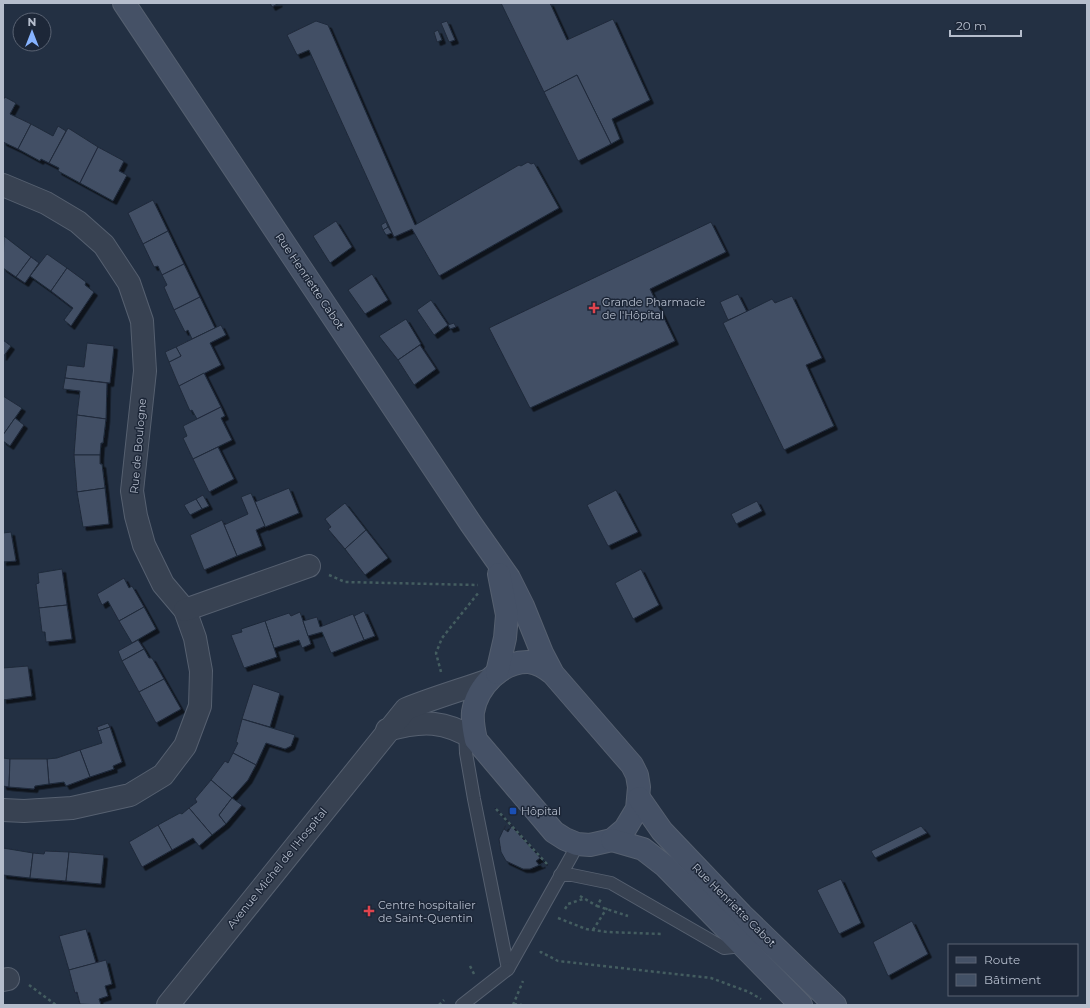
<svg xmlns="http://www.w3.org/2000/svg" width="1090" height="1008" font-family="Montserrat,sans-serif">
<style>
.building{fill:#425065;stroke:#1f293a;filter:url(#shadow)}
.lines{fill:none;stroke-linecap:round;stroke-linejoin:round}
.lane-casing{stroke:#566070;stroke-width:14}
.street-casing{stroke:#566070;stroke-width:24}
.secondary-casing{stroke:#566070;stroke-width:24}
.path{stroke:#445d60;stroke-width:2.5;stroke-dasharray:3 3;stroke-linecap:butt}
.lane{stroke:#384252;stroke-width:12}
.street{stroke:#384252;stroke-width:22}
.secondary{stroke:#455166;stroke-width:22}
.health-dot{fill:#e0444e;stroke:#1d2738;stroke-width:1.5}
.transit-dot{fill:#1a4fb4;stroke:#1d2738;stroke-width:1.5}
.labels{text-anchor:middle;stroke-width:3;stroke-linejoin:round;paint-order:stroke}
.street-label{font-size:11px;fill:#b5bdcc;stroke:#1d2738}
.poi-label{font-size:11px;fill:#b5bdcc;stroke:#1d2738;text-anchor:start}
</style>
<defs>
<filter id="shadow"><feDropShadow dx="3.5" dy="3.5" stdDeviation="0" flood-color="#0009"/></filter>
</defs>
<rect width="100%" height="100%" fill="#233043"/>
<!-- building -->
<g class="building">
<path d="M270,3H279L272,7Z"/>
<path d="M501,3H550L567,40L613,19L650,100L612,119L620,139L611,144L577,75L544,92Z"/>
<path d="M316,21L328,25L415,225L519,165L521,166L528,162L531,164L534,163L559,208L439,276L412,229L394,237L309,50L297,55L287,35Z"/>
<path d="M447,21L455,40L449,42L441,23Z"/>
<path d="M438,30L442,40L437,42L434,32Z"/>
<path d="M577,75L611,144L578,161L544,92Z"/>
<path d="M5,97L16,103L10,114L31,124L18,149L3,142V100Z"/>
<path d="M31,124L53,136L58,126L66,131L49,163L41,159L40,161L18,149Z"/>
<path d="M68,128L98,147L80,183L58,171L59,168L49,163Z"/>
<path d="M98,147L124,161L119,171L127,175L113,201L80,183Z"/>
<path d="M153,200L168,231L143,244L128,213Z"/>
<path d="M336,221L352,247L330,263L313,236Z"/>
<path d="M386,222L388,227L383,230L381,225Z"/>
<path d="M711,222L726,252L650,289L675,341L530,408L489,328Z"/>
<path d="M388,227L392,233L386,235L383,230Z"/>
<path d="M168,231L184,264L162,275L158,266L154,267L143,244Z"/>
<path d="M4,236L31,257L16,277L3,268Z"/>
<path d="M47,254L67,268L51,291L30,276Z"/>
<path d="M31,257L39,263L25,283L16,277Z"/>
<path d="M184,264L200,297L174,310L164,287L167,285L162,275Z"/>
<path d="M67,268L86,282L85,285L94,292L71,326L64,320L73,308L51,291Z"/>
<path d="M372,274L388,300L365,314L348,290Z"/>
<path d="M738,294L747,312L728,320L720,302Z"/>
<path d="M792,296L822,358L806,365L834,426L784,450L723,323L772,299L775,303Z"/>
<path d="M200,297L215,328L192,339L188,330L185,332L174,310Z"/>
<path d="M431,300L448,325L434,335L417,310Z"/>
<path d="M406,319L421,344L398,360L379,336Z"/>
<path d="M454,323L456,327L450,329L448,325Z"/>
<path d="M221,325L226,335L210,343L221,365L179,386L169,362L181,356L176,347Z"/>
<path d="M3,340L11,346L3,357Z"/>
<path d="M87,343L114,346L110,383L65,378L67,365L84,367Z"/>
<path d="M420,345L436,369L414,385L398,360Z"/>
<path d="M176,347L181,356L169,362L165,352Z"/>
<path d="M204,373L221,407L197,419L192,410L190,411L179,386Z"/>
<path d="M65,378L107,383L106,419L77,415L80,391L63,389Z"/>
<path d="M3,396L22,408L3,435Z"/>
<path d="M221,407L225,416L221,418L232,440L193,459L183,438L187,436L183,426Z"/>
<path d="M77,415L106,419L103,443H101L100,455H74Z"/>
<path d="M15,418L24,425L10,446L3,441V435Z"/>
<path d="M218,447L234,479L209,492L193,459Z"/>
<path d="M74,455H100V464H102L105,488L77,492Z"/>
<path d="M105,488L109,524L83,527L77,492Z"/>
<path d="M289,488L299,513L265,527L255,502Z"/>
<path d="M616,490L638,532L608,546L587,505Z"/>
<path d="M251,493L265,526L256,530L262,546L237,556L224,525L248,514L241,497Z"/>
<path d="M203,495L209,506L202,509L196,499Z"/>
<path d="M196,499L202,509L190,515L184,505Z"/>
<path d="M757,501L762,511L736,524L731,514Z"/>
<path d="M345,503L366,530L345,549L328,529L331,527L325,519Z"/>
<path d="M222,520L237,556L204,570L190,535Z"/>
<path d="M366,530L388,558L365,575L345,549Z"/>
<path d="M11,532L16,561L3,562V533Z"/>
<path d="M62,569L67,605L39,608L36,584L39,583L38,573Z"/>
<path d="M641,569L659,605L633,619L615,583Z"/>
<path d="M124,578L129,588L132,586L144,607L119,621L108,601L102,605L97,594Z"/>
<path d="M67,605L72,639L46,642L45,632H42L39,608Z"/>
<path d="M144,607L156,629L132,643L119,621Z"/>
<path d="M364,611L375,636L364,640L354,616Z"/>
<path d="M300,612L311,644L302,648L299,640L274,648L265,621L289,613L291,616Z"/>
<path d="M353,614L364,640L331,653L322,632L308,636L303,621L317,617L320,627Z"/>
<path d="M265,621L277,657L244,668L231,635L242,632L241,629Z"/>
<path d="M138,640L144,649L122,661L118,651Z"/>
<path d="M144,649L149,658H152L164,679L139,692L122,661Z"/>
<path d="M28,666L32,696L3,700V668Z"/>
<path d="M164,679L181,709L156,723L139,692Z"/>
<path d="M253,684L280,693L270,727L242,719Z"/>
<path d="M242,719L295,735L291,746L285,749L266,743L256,765L233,753L238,743L236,742Z"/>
<path d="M108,723L110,727L98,731L97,727Z"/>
<path d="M110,727L122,762L113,766L114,769L90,777L80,750L102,743L98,731Z"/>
<path d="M80,750L90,777L66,786L64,782L49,784L47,759L57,758Z"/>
<path d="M233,753L256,765L248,780L232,798L211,780L225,761L228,763Z"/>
<path d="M3,758L10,759L9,787L3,786Z"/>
<path d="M10,759H47L49,784L35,786L34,789L9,787Z"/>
<path d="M211,780L232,798L219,815L226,824L212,835L189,808L197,802L195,799Z"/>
<path d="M232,798L242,805L226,824L219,815Z"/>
<path d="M189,808L212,835L199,846L193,838L172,850L158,825L180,813L182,814Z"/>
<path d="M495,808L544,862L540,858L536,861L539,865L542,864L530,869H523L506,861L501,852L499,839L505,826H506L504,829L508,832L511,827Z"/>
<path d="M158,825L172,850L142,867L129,842Z"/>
<path d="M921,826L927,833L875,858L871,851Z"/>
<path d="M3,848L33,853L30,878L3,875Z"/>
<path d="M45,851L69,852L66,881L30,878L33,853L44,854Z"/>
<path d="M69,852L104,855L101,884L66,881Z"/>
<path d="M841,879L861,923L839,934L817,890Z"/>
<path d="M912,921L928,954L888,976L873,942Z"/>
<path d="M86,929L96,963L69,970L59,936Z"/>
<path d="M106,960L112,984L105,986L108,996L99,999L101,1005L80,1004L77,992L75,993L69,970Z"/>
</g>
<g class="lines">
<!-- lane casing -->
<g class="lane-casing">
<g id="lane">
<path d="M465,731L466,753L474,799L508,969L572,855L577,844"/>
<path d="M560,875H572L611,883L724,948L742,946"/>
<path d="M462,1005L508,969"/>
</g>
</g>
<!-- street casing -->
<g class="street-casing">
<g id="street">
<path d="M3,185L46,203L78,222L104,245L129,283L142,321L145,371L132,491L136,516L144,545L163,584L185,610L195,638L201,671L200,706L185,746L163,775L130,795L72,808L24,811L3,810"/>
<path d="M185,610L309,566"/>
<path d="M387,730C422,720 445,720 476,740"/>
<path d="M3,980L8,979"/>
<path d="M168,1005L406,709C433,698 461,690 489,680"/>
</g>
</g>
<!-- secondary casing -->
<g class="secondary-casing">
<g id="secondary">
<path d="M124,3L471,524L509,578L523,606L542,653L553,674L632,765L637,775L639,787L637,809L625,829L612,840L590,845L577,844L565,839L554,832L476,740C474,731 472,722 473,712C477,687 501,661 529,662C538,663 546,668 553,674"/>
<path d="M497,673L505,638L507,615L499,574"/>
<path d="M639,798L662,831L742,915L835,1005"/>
<path d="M612,840L643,849L665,866L801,1005"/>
</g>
</g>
<!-- path -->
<g class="path">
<path d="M329,575L345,582L478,585"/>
<path d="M441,672L436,653L442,638L479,592"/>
<path d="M496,809L547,864"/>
<path d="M580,896L597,906L601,899"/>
<path d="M597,906L628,916"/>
<path d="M565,909L568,904L583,899"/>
<path d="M558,918L586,929L607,932L662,934"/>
<path d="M593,930L607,908"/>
<path d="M540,953L541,952L558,961L711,978L749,992L761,999"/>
<path d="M470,966L474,974"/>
<path d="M29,985L56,1005"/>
<path d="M514,1004L522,1005"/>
<path d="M439,1005L444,1000"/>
<path d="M513,1005L523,981"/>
</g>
<!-- lane -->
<use href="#lane" class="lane"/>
<!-- street -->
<use href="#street" class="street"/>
<!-- secondary -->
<use href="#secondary" class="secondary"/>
</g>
<!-- markers -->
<g class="health-dot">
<path d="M592 302h4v4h4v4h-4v4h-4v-4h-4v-4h4z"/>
<path d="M367 905h4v4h4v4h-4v4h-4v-4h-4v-4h4z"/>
</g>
<rect class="transit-dot" x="509" y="807" width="8" height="8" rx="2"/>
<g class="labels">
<!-- street labels -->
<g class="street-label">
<text transform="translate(310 281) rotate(56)" y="4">Rue Henriette Cabot</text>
<text transform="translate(138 446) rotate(-85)" y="4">Rue de Boulogne</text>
<text transform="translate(277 868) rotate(-51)" y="4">Avenue Michel de l'Hospital</text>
<text transform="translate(734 905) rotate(45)" y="4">Rue Henriette Cabot</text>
</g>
<!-- poi labels -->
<g class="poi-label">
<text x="602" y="306">Grande Pharmacie<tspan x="602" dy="13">de l'Hôpital</tspan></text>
<text x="521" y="815">Hôpital</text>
<text x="378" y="909">Centre hospitalier<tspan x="378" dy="13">de Saint-Quentin</tspan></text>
</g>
</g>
<!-- border -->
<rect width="1090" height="1008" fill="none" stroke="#b5bdcc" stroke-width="8"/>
<!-- legend -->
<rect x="948" y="944" width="130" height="52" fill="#1d2738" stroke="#5a6373"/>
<rect x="956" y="957" width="20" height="6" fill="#455166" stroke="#5a6373"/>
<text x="984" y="964" font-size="12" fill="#b5bdcc">Route</text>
<rect x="956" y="974" width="20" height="12" fill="#425065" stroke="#5a6373"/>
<text x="984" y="984" font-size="12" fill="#b5bdcc">Bâtiment</text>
<!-- north arrow -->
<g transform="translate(32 32)"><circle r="19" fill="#1d2738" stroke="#5a6373"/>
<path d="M0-3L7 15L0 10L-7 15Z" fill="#87b3ff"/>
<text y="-6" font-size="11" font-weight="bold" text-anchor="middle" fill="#b5bdcc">N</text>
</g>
<!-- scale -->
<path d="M950 30v6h71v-6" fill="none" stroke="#b5bdcc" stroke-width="2"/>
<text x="956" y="30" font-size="12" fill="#b5bdcc" stroke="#1d2738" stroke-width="3" paint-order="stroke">20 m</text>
</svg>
